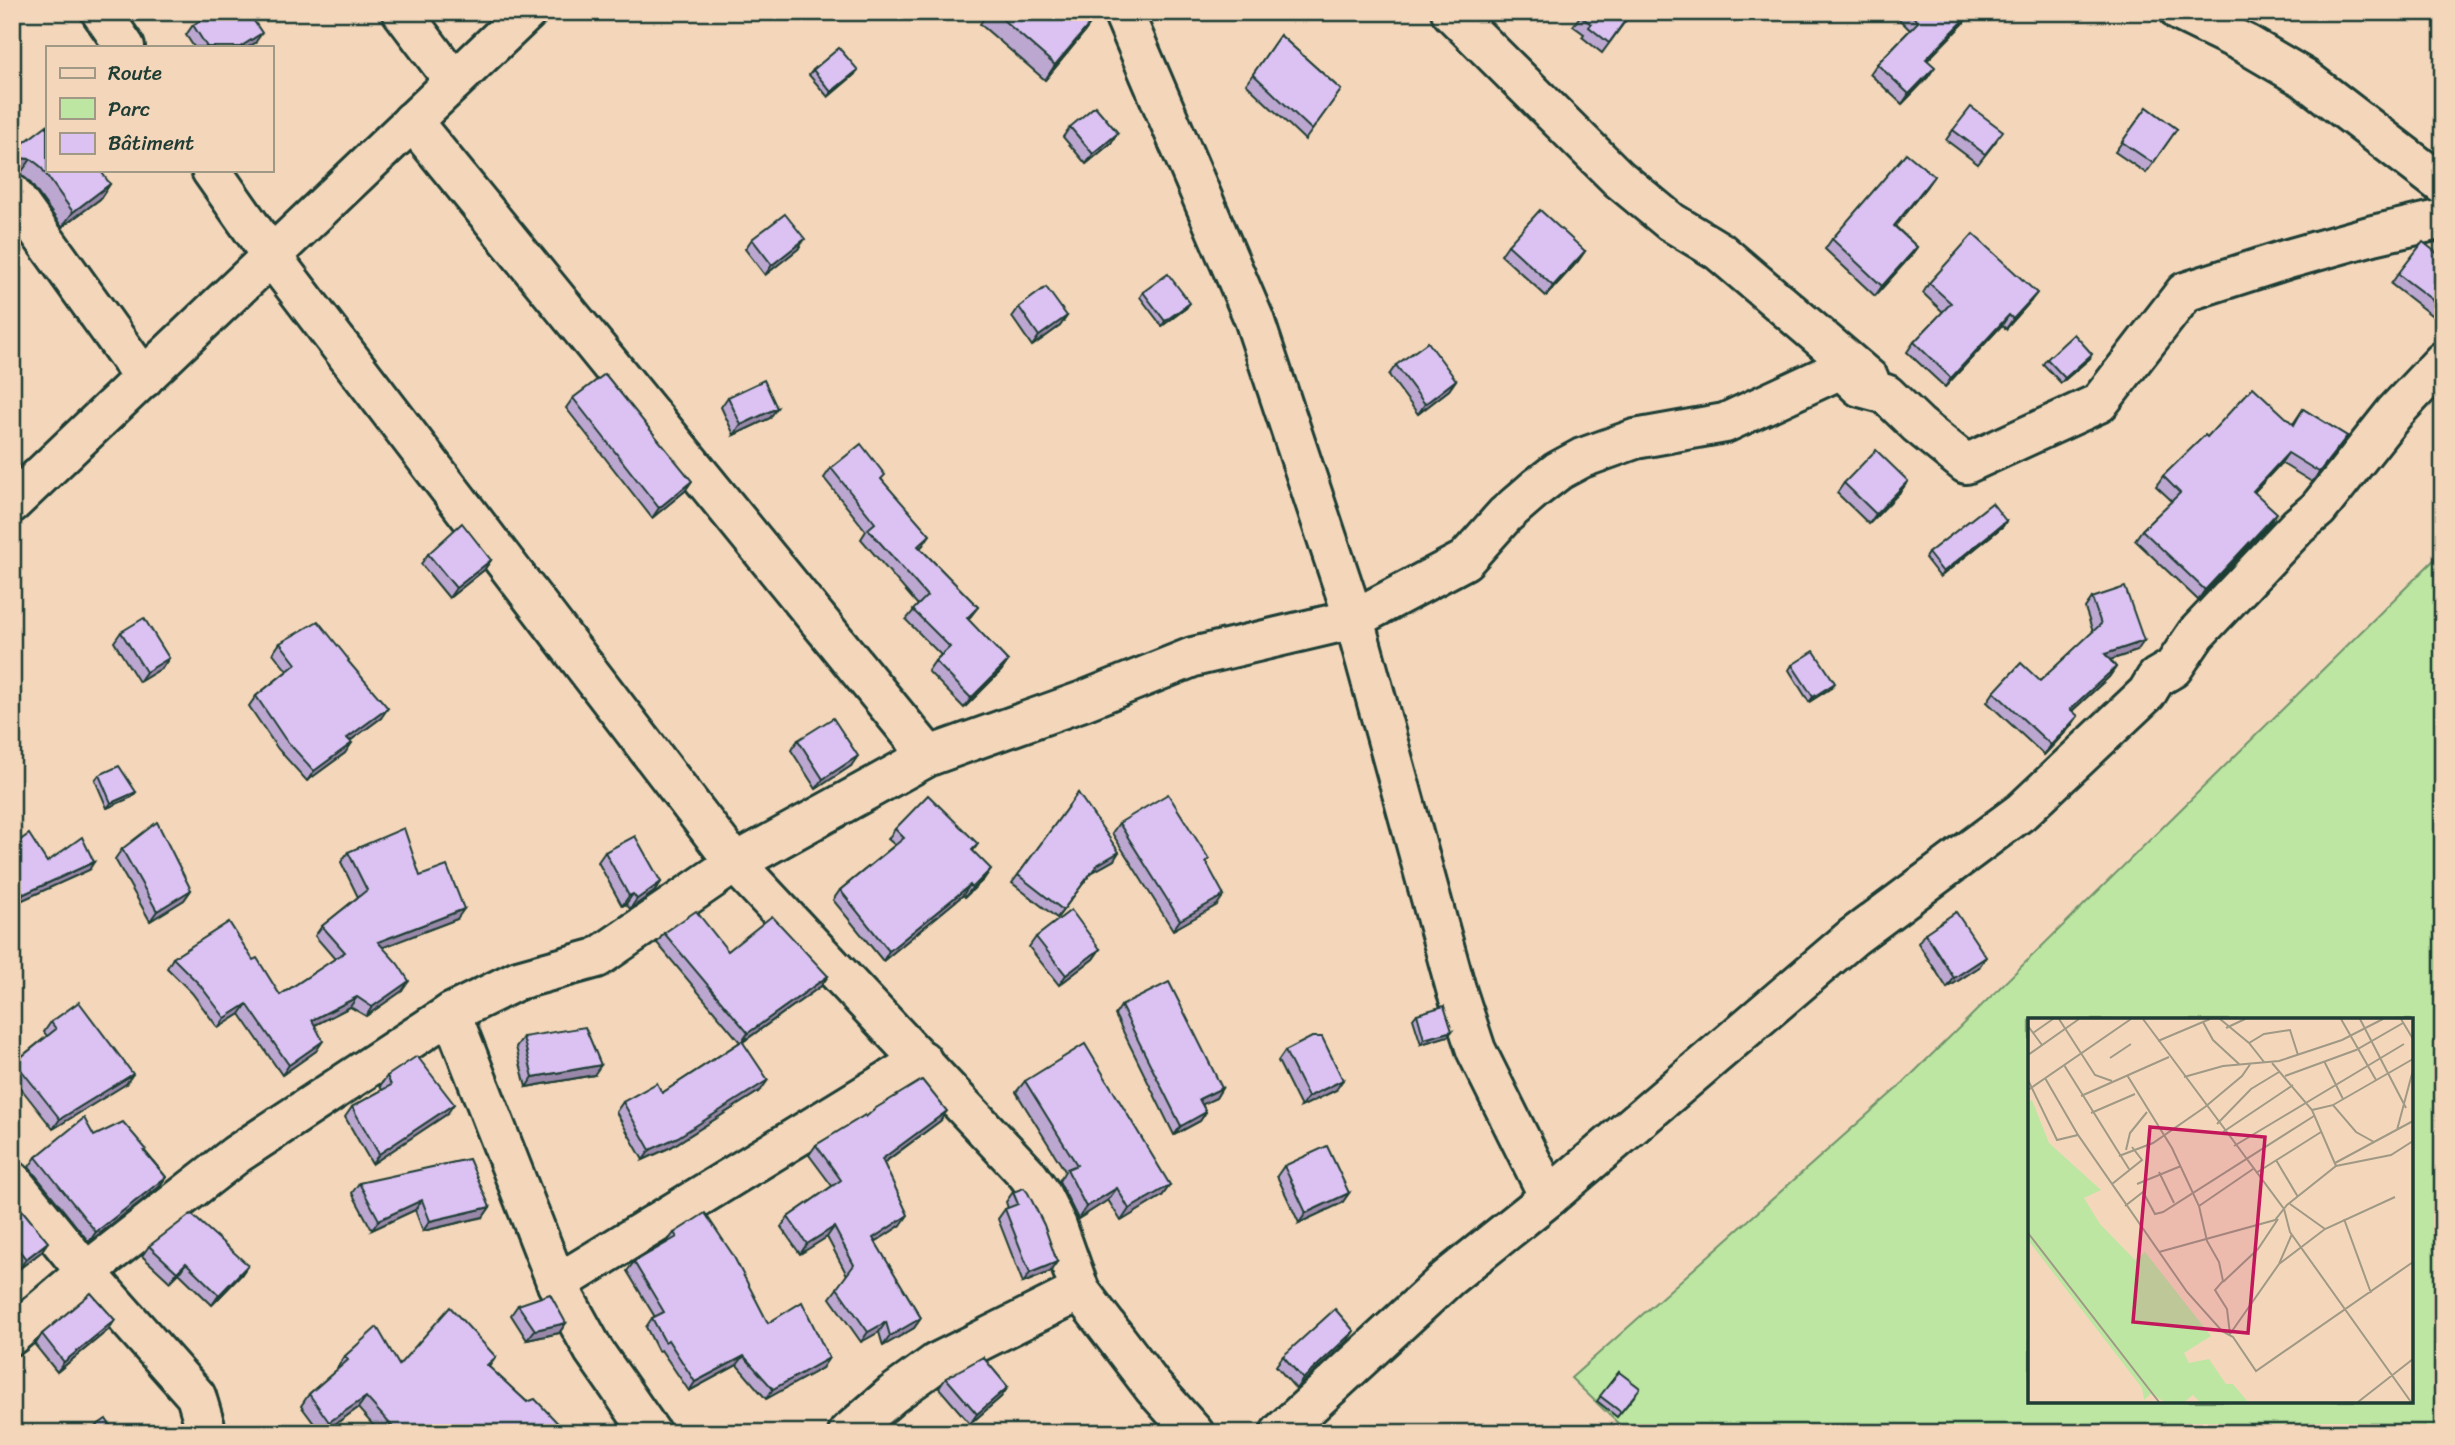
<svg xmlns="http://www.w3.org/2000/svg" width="2455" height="1445" font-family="Sriracha,sans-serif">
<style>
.green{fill:#bde6a2;stroke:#6e926b;stroke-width:2;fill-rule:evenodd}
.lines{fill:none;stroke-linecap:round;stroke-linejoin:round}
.street-casing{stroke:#1f3d34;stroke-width:44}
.street{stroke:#f4d7bb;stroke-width:38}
.wall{fill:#bca7d0;stroke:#1f3d34;stroke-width:2}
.shaded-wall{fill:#9988a9;stroke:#1f3d34;stroke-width:2}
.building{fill:#dbc2f2;stroke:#1f3d34;stroke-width:2}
.inset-road{fill:none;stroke:#9f9985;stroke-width:2}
.view{fill:#c2185b;fill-opacity:0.15;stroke:#c2185b;stroke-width:3.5}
.inset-edge{fill:none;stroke:#1f3d34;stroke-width:3.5}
</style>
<rect width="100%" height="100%" fill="#f4d7bb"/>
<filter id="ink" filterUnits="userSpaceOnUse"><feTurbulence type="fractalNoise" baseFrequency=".0143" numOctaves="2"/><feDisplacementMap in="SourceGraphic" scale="14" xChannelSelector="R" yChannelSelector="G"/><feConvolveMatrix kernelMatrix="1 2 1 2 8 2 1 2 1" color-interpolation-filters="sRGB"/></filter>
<g filter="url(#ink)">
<!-- green -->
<path class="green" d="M2443,551V1433H1628L1571,1378L1903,1083ZM2030,1020H2411V1401H2030Z"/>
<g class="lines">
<!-- street casing -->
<g class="street-casing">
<g id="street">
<path d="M101,12L125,47"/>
<path d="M402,12L454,81"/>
<path d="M1123,12L1254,319L1354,619L1456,989L1476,1050L1549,1197"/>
<path d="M1451,12L1619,179L1671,222L1719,251L1869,379"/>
<path d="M2180,12L2246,44L2304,78L2443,185"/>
<path d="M412,121L929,756"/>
<path d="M211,170L272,257L735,863L1027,1174L1040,1192L1057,1226L1080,1291L936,1363L893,1394L848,1433"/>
<path d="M12,194L144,378"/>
<path d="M12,503L527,12"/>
<path d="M451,1013L557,1284L594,1351L651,1433"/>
<path d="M12,1181L86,1272L196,1396L207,1433"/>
<path d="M557,1284L922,1060"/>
<path d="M1080,1291L1153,1387L1194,1433"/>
<path d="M12,1335L86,1272L237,1154L451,1013L518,980L597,958L735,863L929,756L1083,701L1193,657L1354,619L1465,560L1505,515L1536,488L1558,471L1582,458L1635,439L1725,423L1841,369L1860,387L1886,394L1918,425L1966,464L2099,403L2185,292L2288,259L2373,235L2443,219"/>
<path d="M1280,1433L1448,1278L1549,1197L1853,937L2021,812L2147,693L2156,678L2173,668L2196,634L2298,526L2318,509L2395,412L2443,361"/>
</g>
</g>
<!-- street -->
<use href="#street" class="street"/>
</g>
<!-- wall -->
<g class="wall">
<path d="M988,12H1085L1094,19L1083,34L1045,80L980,24Z"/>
<path d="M1583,12H1632L1602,53L1582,37L1584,34L1573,26Z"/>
<path d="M1902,12H1969L1963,24L1927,60L1928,77L1902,104L1870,74L1877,64L1910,30L1898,18Z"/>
<path d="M193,25L255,43L248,47H194L186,35Z"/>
<path d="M1280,35L1341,90L1305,140L1246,84Z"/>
<path d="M813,70L854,75L828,97L809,75Z"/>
<path d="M2147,107L2177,129L2146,173L2115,152Z"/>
<path d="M1070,127L1111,143L1086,164L1063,137Z"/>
<path d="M1953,130L1996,141L1978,164L1946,140Z"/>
<path d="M13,151L110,184L100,199L62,227L29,181L20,174L12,173Z"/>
<path d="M1927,186L1895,226L1917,247L1910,257L1875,296L1825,249L1832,239Z"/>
<path d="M752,239L798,249L765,275L745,249Z"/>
<path d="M1508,245L1585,251L1578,261L1546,296L1501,255Z"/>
<path d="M2443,258V315L2439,321L2391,284L2398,274Z"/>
<path d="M1929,283L2030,302L2006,329L2002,325L1945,387L1907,352L1914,342L1943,312L1923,293Z"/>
<path d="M1143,292L1186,308L1162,326L1140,297Z"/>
<path d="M1019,307L1067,316L1060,326L1032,346L1012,317Z"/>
<path d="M2047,359H2089L2061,383L2043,364Z"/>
<path d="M1396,365L1456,380L1449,390L1418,414L1389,375Z"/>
<path d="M728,397L770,418L734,435L721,407Z"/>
<path d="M573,398L685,491L652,518L566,408Z"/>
<path d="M2303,409L2347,436L2312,482L2281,463L2254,492L2270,523L2198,600L2135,540L2142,530L2172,501L2156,486L2163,476L2207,437L2293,424Z"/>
<path d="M831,468L882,480L923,545L920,548L978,607L968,620L1008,661L1001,671L964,708L928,671L935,661L941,655L906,620L918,605L861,539L866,531L824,478Z"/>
<path d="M1844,483L1901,491L1869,524L1837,493Z"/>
<path d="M2006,521L2003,526L1940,577L1925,558L1928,553Z"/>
<path d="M428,554L491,560L484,570L449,598L421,564Z"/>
<path d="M2092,598L2137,651L2110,660L2116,667L2109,677L2072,711L2071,726L2044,755L1987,702L1994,692L2040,681L2093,632L2085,608Z"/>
<path d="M121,632L169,658L162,668L139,682L114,642Z"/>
<path d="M280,643L348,662L381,718L350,741L345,753L307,781L278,749L249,706L256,696L287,671L273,653Z"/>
<path d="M1792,665L1831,688L1809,702L1789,670Z"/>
<path d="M798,740L851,766L816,789L791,750Z"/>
<path d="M99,775L136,792L132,797L107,808L95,780Z"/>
<path d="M1078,793L1114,860L1091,873L1057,918L1012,883Z"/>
<path d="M1119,823L1206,863L1217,905L1173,930L1112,833Z"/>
<path d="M895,829L978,844L973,851L984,879L965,897L963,895L883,961L833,900L840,890L895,845L888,839Z"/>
<path d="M12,846L47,862L89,870L18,902L14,894L12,895Z"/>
<path d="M122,849L191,890L184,900L150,921L115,859Z"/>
<path d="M348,852L420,876L457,919L383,947L402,991L366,1016L350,1007L315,1025L316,1051L282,1075L240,1014L218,1028L192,993L167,968L173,958L253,960L280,995L335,959L315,936L322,926L358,897L341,862Z"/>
<path d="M605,852L661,882L654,892L630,909L626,904L622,906L598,862Z"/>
<path d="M664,933L728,951L828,976L821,986L743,1042L761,1090L671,1147L643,1160L616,1112L623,1102L662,1093L740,1042L657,943Z"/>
<path d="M1925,933L1979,967L1947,988L1918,943Z"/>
<path d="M1036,937L1100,949L1093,959L1059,985L1029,947Z"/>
<path d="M1121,1006L1222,1088L1216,1098L1202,1104L1206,1112L1200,1121L1174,1135L1115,1015Z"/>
<path d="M1417,1014L1452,1031L1448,1036L1421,1044L1413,1019Z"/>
<path d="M51,1022L126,1084L53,1129L12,1077V1067L15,1062L47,1036L44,1032Z"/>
<path d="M523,1037L594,1075L526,1087L516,1047Z"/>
<path d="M1285,1051L1336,1090L1301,1107L1278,1061Z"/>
<path d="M387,1076L447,1114L372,1164L345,1117L352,1107L382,1090L380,1086Z"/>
<path d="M1025,1081L1170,1185L1162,1196L1121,1221L1108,1200L1078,1219L1059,1181L1065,1171L1016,1092Z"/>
<path d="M866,1117L940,1121L884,1163L901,1225L875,1242L921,1318L914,1328L883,1346L879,1332L861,1342L830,1298L847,1275L827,1237L800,1254L781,1227L788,1217L832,1186L809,1155L816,1145Z"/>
<path d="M94,1136L145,1151L166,1177L159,1187L89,1242L29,1167L36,1157Z"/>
<path d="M1284,1166L1349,1193L1342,1203L1299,1223L1277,1176Z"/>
<path d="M359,1183L490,1207L483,1217L423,1231L415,1210L372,1230L352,1193Z"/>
<path d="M1013,1192L1050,1272L1023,1283L998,1219L1005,1209L1008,1208L1006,1202Z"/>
<path d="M12,1218L41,1252L19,1269L12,1260Z"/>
<path d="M674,1233L768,1323L822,1368L766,1399L737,1365L689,1391L661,1350L658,1351L646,1327L652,1318L655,1317L627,1271L634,1262L667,1242Z"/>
<path d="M149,1246L248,1265L241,1275L212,1305L179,1273L170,1282L142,1256Z"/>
<path d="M518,1305L566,1323L559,1333L527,1340L511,1315Z"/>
<path d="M115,1320L108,1330L57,1372L35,1345L42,1334Z"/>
<path d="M1347,1341L1296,1389L1276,1366L1283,1356Z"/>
<path d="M345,1356L399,1365L496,1357L489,1367L527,1402L567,1433H380L358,1408L323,1433H321L301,1406L309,1394L338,1369L337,1368Z"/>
<path d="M1619,1372L1636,1394L1617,1417L1597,1401Z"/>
<path d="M946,1378L1008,1387L1001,1397L970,1424L939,1388Z"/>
</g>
<!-- shaded-wall -->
<g class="shaded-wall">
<path d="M1970,14L1963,24L1919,69L1926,59Z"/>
<path d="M1094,19L1083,34L1045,80L1055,65Z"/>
<path d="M262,33L255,43L248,47H240Z"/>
<path d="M1935,67L1928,77L1902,104L1909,94Z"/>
<path d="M858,70L854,75L828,97L831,92Z"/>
<path d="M1118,133L1111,143L1086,164L1093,154Z"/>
<path d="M19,158L31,159L20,174L12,173V167Z"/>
<path d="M1934,176L1927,186L1887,236L1894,226Z"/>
<path d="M110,184L100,199L62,227L73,212Z"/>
<path d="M805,239L798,249L765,275L772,265Z"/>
<path d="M1917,247L1910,257L1875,296L1882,286Z"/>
<path d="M1585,251L1578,261L1546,296L1553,286Z"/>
<path d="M2037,293L2030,302L2006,329L2013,319Z"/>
<path d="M1190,303L1186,308L1162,326L1165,321Z"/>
<path d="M2009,315L2002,325L1945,387L1951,378Z"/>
<path d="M1067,316L1060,326L1032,346L1039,336Z"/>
<path d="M2092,354L2089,359L2061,383L2065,378Z"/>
<path d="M1456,380L1449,390L1418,414L1425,404Z"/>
<path d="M777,408L770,418L734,435L741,425Z"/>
<path d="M2288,453L2281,463L2246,501L2253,491Z"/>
<path d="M692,481L685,491L652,518L659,508Z"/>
<path d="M1908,481L1901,491L1869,524L1876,514Z"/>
<path d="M2277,513L2270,523L2198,600L2205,590Z"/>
<path d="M2006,521L2003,526L1940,577L1943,572Z"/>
<path d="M930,535L923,545L911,556L918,546Z"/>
<path d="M491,560L484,570L449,598L456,588Z"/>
<path d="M2144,641L2137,651L2098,664L2105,654Z"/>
<path d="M169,658L162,668L139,682L146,672Z"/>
<path d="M1008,661L1001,671L964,708L971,698Z"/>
<path d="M2116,667L2109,677L2063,719L2070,709Z"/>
<path d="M1835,683L1831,688L1809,702L1813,697Z"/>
<path d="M388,708L381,718L340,748L347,738Z"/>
<path d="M2078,716L2071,726L2044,755L2051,745Z"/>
<path d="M352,743L345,753L307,781L314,771Z"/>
<path d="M858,756L851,766L816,789L823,779Z"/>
<path d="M136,792L132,797L107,808L111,803Z"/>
<path d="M1119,852L1114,860L1091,873L1057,918L1097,865Z"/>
<path d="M94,862L89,870L18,902L24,894Z"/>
<path d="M991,869L984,879L965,897L972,888Z"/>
<path d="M661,882L654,892L630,909L637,899Z"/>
<path d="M970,885L963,895L883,961L889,951Z"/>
<path d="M191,890L184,900L150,921L157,911Z"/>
<path d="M633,894L626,904L622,906L629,896Z"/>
<path d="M1224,895L1217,905L1173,930L1180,920Z"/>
<path d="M464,909L457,919L371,952L378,942Z"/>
<path d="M1100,949L1093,959L1059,985L1066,975Z"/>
<path d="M1986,957L1979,967L1947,988L1954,978Z"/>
<path d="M828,976L821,986L741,1043L748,1033Z"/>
<path d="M409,981L402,991L366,1016L372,1007Z"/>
<path d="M357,997L350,1007L305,1030L312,1020Z"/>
<path d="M247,1004L240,1014L218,1028L225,1018Z"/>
<path d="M1452,1031L1448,1036L1421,1044L1424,1039Z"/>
<path d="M323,1041L316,1051L282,1075L289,1065Z"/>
<path d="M601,1065L594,1075L526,1087L533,1077Z"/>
<path d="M133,1074L126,1084L53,1129L60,1119Z"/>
<path d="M768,1080L761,1090L671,1147L643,1160L650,1150Z"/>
<path d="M1343,1080L1336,1090L1301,1107L1308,1097Z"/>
<path d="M1222,1088L1216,1098L1193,1109L1199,1099Z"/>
<path d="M454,1104L447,1114L372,1164L379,1154Z"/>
<path d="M947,1111L940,1121L875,1169L882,1159Z"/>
<path d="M1206,1112L1200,1121L1174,1135L1181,1126Z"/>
<path d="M166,1177L159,1187L89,1242L96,1232Z"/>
<path d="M1170,1185L1162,1196L1121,1221L1129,1209Z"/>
<path d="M1117,1188L1108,1200L1078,1219L1086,1207Z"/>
<path d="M1349,1193L1342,1203L1299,1223L1306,1213Z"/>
<path d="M422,1200L415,1210L372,1230L379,1220Z"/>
<path d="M490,1207L483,1217L423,1231L430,1221Z"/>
<path d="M908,1215L901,1225L866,1248L873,1238Z"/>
<path d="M834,1227L827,1237L800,1254L807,1244Z"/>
<path d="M48,1242L41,1252L19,1269L26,1259Z"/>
<path d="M1057,1262L1050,1272L1023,1283L1030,1273Z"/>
<path d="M186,1263L179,1273L170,1282L177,1272Z"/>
<path d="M248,1265L241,1275L212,1305L219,1295Z"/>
<path d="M921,1318L914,1328L883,1346L890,1336Z"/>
<path d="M115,1320L108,1330L57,1372L64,1362Z"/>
<path d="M886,1322L879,1332L861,1342L868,1332Z"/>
<path d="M566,1323L559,1333L527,1340L535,1330Z"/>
<path d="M1354,1331L1347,1341L1296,1389L1303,1379Z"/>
<path d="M744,1356L737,1365L689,1391L695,1382Z"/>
<path d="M829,1358L822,1368L766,1399L773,1389Z"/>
<path d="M1008,1387L1001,1397L970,1424L977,1414Z"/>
<path d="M366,1397L358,1408L322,1433L329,1422Z"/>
</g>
<!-- building -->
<g class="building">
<path d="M213,12H248L262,33L240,47H207L193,25Z"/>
<path d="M994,12H1085L1094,19L1055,65Z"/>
<path d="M1583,12H1631L1609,43L1589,27L1591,24L1580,16Z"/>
<path d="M1909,12H1969L1970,14L1926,59L1935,67L1909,94L1877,64L1918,22Z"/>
<path d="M1280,35L1341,90L1312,130L1253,74Z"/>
<path d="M839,48L858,70L831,92L813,70Z"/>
<path d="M1095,106L1118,133L1093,154L1070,127Z"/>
<path d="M1971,107L2003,131L1985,154L1953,130Z"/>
<path d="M2147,107L2177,129L2153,163L2122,142Z"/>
<path d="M47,125V170H100L110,184L73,212L40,166L31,159L19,158L13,151Z"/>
<path d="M1906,153L1934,176L1894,226L1917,247L1882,286L1832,239Z"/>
<path d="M1540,210L1585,251L1553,286L1508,245Z"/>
<path d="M785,214L805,239L772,265L752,239Z"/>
<path d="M1973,234L2037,293L2013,319L2009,315L1951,378L1914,342L1951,303L1929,283Z"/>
<path d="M2423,242L2443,258V308L2398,274Z"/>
<path d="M1168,274L1190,303L1165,321L1143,292Z"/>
<path d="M1046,287L1067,316L1039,336L1019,307Z"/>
<path d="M2074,334L2092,354L2065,378L2047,359Z"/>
<path d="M1428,342L1456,380L1425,404L1396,365Z"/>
<path d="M605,374L692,481L659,508L573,398Z"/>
<path d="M764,380L777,408L741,425L728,397Z"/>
<path d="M2253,387L2294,425L2303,409L2347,436L2319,472L2288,453L2253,491L2277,513L2205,590L2142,530L2180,493L2163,476L2205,435L2207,437Z"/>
<path d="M861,444L885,475L881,479L930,535L918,546L978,607L967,618L1008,661L971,698L935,661L950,647L913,610L927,596L868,529L875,523L831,468Z"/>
<path d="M1876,450L1908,481L1876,514L1844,483Z"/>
<path d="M1992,503L2006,521L1943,572L1928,553Z"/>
<path d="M462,523L491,560L456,588L428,554Z"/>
<path d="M2125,587L2144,641L2105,654L2116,667L2070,709L2078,716L2051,745L1994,692L2021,663L2040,681L2101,624L2092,598Z"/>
<path d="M144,618L169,658L146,672L121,632Z"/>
<path d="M318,621L349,660L348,661L388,708L347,738L352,743L314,771L285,739L256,696L296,664L280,643Z"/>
<path d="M1814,651L1835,683L1813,697L1792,665Z"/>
<path d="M833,718L858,756L823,779L798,740Z"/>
<path d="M119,766L136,792L111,803L99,775Z"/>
<path d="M1078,793L1119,852L1097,865L1063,910L1018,875Z"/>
<path d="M1168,794L1209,859L1206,862L1224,895L1180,920L1119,823Z"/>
<path d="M928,795L978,844L972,850L991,869L972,888L970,885L889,951L840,890L904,838L895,829Z"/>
<path d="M157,822L191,890L157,911L122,849Z"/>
<path d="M404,828L420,876L447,866L464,909L378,942L398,964L409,981L372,1007L357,997L312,1020L323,1041L289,1065L247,1004L225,1018L199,984L173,958L229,922L253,960L257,958L280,995L345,952L322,926L367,890L348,852Z"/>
<path d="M29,834L47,862L82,837L94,862L24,894L19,887L12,892V846Z"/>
<path d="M635,836L661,882L637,899L633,894L629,896L605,852Z"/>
<path d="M1071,910L1100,949L1066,975L1036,937Z"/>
<path d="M696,911L728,951L772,916L828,976L748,1033L664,933Z"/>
<path d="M1956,912L1986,957L1954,978L1925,933Z"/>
<path d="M1169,982L1222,1088L1199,1099L1206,1112L1181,1126L1121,1006Z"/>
<path d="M79,1002L133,1074L60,1119L15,1062L56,1029L51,1022Z"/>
<path d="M1444,1006L1452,1031L1424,1039L1417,1014Z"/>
<path d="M585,1027L601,1065L533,1077L523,1037Z"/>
<path d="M1312,1037H1322L1343,1080L1308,1097L1285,1051Z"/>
<path d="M742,1041L768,1080L678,1137L650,1150L623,1102L657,1083L662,1093Z"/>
<path d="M1085,1044L1170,1185L1129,1209L1117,1188L1086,1207L1067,1169L1077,1165L1025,1081Z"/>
<path d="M417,1056L454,1104L379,1154L352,1107L391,1085L387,1076Z"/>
<path d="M922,1080L947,1111L882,1159L908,1215L873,1238L921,1318L890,1336L886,1322L868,1332L837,1288L854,1265L834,1227L807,1244L788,1217L841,1180L816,1145L865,1115L866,1117L876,1108Z"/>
<path d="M84,1118L94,1136L123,1122L146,1149L144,1151L166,1177L96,1232L36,1157Z"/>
<path d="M1327,1146L1349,1193L1306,1213L1284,1166Z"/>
<path d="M469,1159L490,1207L430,1221L422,1200L379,1220L359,1183Z"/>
<path d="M1024,1188L1028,1193L1044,1225L1057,1262L1030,1273L1005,1209L1018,1204L1013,1192Z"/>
<path d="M22,1210L48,1242L26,1259L12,1241V1218Z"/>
<path d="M705,1213L733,1255L768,1323L802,1302L829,1358L773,1389L744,1356L695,1382L668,1340L665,1342L652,1318L664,1312L634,1262L677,1237L674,1233Z"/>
<path d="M191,1214L248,1265L219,1295L186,1263L177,1272L149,1246Z"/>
<path d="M91,1293L115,1320L64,1362L42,1334Z"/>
<path d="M550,1294L566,1323L535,1330L518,1305Z"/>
<path d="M450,1307L496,1357L487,1365L527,1402L535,1399L567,1433H398L366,1397L329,1422L309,1394L348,1360L345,1356L377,1327L399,1365Z"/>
<path d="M1335,1309L1354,1331L1303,1379L1283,1356Z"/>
<path d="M983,1357L1008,1387L977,1414L946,1378Z"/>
<path d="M1619,1372L1640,1388L1621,1412L1600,1396Z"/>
<path d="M106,1419L115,1433H86Z"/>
</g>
</g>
<!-- overview -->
<g transform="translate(2028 1018)">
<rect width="385" height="385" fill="#f4d7bb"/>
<path d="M4,82L21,125L73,172L56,180L72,206L107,242L117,234L183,318L156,335L161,345L181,341L198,366H205L220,384H172L165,377L156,384H137L123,376L116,382L114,370L0,222V84Z" fill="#bde6a2"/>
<path class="inset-road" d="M31,1L67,57L84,63M115,1L256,191L262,214L383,384M192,1L221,25L236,44M313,1L348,62M332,1L378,90M373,1L385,21M175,4L185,22L211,46M0,8L14,27M198,10L217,1M5,15L25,1M130,23L182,1M221,25L236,16L262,12L270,37M0,37L51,1M82,40L103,26M296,43L315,81M244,45L284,92L308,148M36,47L101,151M99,57L144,130L171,188L179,223L191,244L195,263L187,272L199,291L202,316M257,58L328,32L375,5M156,59L195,48L251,43L314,22L355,1M17,60L50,117M0,62L29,122L50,117L159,274L194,313L205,319L228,353L385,244M0,72L103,1M53,78L141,39M305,87L385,41M284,92L305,87L328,114L346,124M63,95L107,76M189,106L223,71L251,54M369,112L385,52M195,114L265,67M206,128L376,26M98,132L102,115L119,94M91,138L125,125L177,89L214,58L223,45M248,142L270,179M307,145L385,103M131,154L146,185M228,155L293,114M84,166L114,142L104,129M109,166L153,148M262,186L297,211M97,188L115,174L127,196L135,194L286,98M171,188L225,151M316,201L343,275M0,215L131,384M131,234L247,202L259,187L308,148L363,137L385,123M251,246L297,211L367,179M195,264L230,231L250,201M202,316L251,246L264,216M330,384L385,341"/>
<path class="view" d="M122,109L237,119L220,315L105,304Z"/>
<rect width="385" height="385" class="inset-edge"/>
</g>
<!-- margin -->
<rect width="2455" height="1445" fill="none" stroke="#f4d7bb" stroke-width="42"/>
<rect x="21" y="21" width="2413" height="1403" fill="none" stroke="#1f3d34" stroke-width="2.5" filter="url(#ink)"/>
<!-- legend -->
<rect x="46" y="46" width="228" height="126" fill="#f4d7bb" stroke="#9f9985" stroke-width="2"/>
<rect x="60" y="68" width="35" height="10" fill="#f4d7bb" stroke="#9f9985" stroke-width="2"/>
<text x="108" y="80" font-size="21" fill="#1f3d34">Route</text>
<rect x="60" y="98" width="35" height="21" fill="#bde6a2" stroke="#9f9985" stroke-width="2"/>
<text x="108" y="116" font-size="21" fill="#1f3d34">Parc</text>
<rect x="60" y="133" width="35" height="21" fill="#dbc2f2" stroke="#9f9985" stroke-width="2"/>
<text x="108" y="150" font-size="21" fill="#1f3d34">Bâtiment</text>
</svg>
